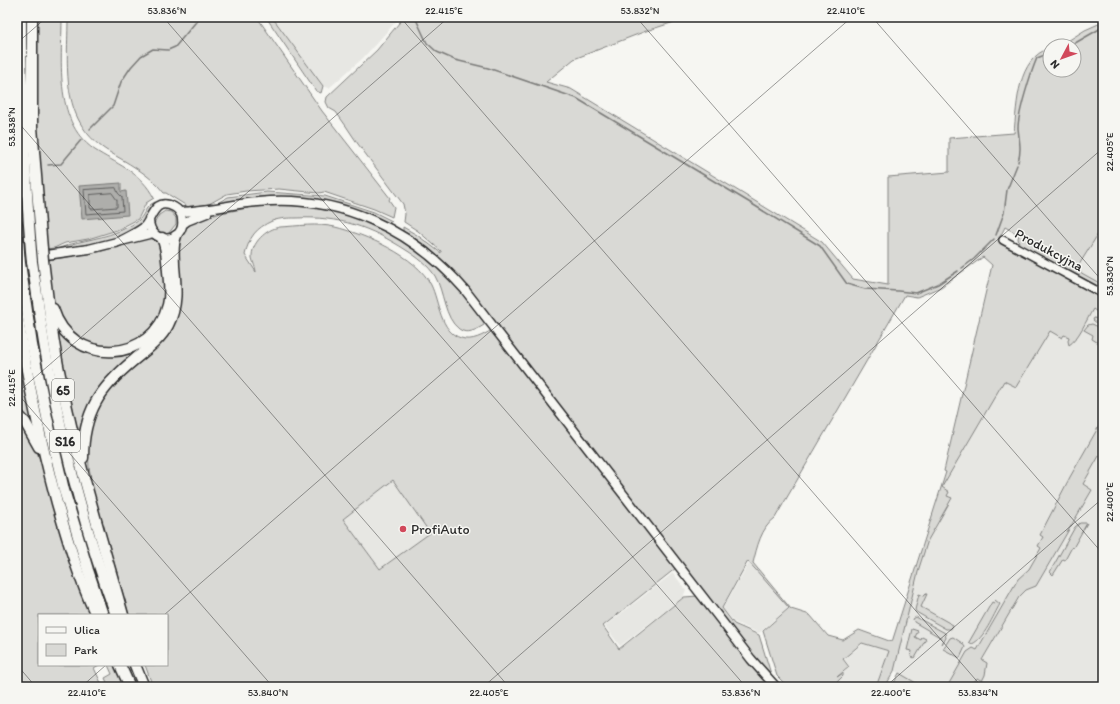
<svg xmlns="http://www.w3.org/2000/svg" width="1120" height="704" viewBox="0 0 1120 704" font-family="Itim,sans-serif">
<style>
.built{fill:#e7e7e3}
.green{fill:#d9d9d5;stroke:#828280;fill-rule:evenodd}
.water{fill:#aeaeab;stroke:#7a7a78}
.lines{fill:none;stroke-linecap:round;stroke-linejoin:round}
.shore{stroke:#5f5f5e;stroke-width:1}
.stream{stroke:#7a7a78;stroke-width:1.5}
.minor-casing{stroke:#2b2b2b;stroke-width:10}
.major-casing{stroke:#2b2b2b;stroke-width:11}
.highway-casing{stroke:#2b2b2b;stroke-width:13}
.minor{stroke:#f6f6f2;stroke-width:7}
.major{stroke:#f6f6f2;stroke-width:8}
.highway{stroke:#f6f6f2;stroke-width:10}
.highway-bridge-casing{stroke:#2b2b2b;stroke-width:13;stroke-linecap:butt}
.highway-bridge{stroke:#f6f6f2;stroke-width:10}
.ticks{fill:none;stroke:#2b2b2b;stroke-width:1;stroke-opacity:0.45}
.poi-dot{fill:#d1495b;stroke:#f6f6f2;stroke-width:1.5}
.labels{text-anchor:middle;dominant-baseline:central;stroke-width:3;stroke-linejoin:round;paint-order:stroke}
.shield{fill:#f6f6f2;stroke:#686867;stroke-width:1}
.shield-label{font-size:13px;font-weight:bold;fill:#2b2b2b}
.street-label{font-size:14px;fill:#2b2b2b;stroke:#f6f6f2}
.poi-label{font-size:14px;fill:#2b2b2b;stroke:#f6f6f2;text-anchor:start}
.neatline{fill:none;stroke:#2b2b2b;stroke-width:1.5}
.ticks-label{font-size:10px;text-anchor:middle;fill:#2b2b2b}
</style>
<rect width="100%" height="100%" fill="#f6f6f2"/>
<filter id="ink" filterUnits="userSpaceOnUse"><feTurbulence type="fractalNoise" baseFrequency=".025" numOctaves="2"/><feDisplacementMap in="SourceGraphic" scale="8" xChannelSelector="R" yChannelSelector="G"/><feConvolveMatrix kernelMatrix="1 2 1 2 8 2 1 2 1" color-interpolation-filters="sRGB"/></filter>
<g filter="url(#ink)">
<!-- built -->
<g class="built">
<polygon points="272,17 400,17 363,58 329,88 323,86"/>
<polygon points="1103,226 1103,285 1077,271 1077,268"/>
<polygon points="998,244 1103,301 1103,687 967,687 1052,537 966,687 922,687 885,665 885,662 876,687 827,687 850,667 844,659 863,644 889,651 947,472"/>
<polygon points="393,480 430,533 380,569 343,519"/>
<polygon points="749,563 788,608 759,633 734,622 723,608"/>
<polygon points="673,573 686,590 683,597 620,646 605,626"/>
</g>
<!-- green -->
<g class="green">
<path d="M36,17h26c0,45 -9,108 36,135 23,14 43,21 56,46l-8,5 -8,16 -21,11 -29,9 -23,4 -11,5 -8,1 -9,-122z"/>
<path d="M68,17h189l65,94 68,87 -1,2 5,7 -2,10 -18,-8 -50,-17 -5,1 -40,-4 -33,2 -19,3 -18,10 -19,4 -24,-15h-2c-15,-20 -37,-30 -58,-43 -47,-31 -38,-85 -38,-133z"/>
<polygon points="266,17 272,17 323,86 321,93 316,91"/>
<path d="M404,17h286l-44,14 -72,28 -28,23 25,7 251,153 31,37 35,6v-108l61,-5v-34l65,-5c3,-29 3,-75 36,-85v22h24v-24h-17l6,-2 22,-14 18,-8v204l-26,42 1,3 25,14v4l-84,-45 -1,-6 1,-3 -14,-8 -7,14 105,56v28h-4l-6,-5 1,-2 4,1 2,-5 -7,-5c-6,10 -15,31 -24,36l-1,-4 1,-4 -5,-2 -2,3 -12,-7 -34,56 -12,-6 -62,106 7,5 -2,4 5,2 -24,42 -9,28 -25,103 -9,16h-9l13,-36 -27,-8 -19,16 6,8 -12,10 6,-4v3l-11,11h-44l-11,-11 -14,-45 26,-23 -41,-47 -26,47 12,16 25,11 12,39h-3l-299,-386c-22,-25 -37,-40 -66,-57v-4l14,8 24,18v-2l-23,-20 -14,-9 1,-8 -2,-10 -45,-60 -12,-18 -10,-14 -7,-4 -3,-6 1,-5 50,-47zM983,257l9,8 -48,206 2,1 -54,170 -33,-12 -16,10 -15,-4 -18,-21 -19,-6 -38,-46c4,-16 8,-35 22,-45l130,-223 12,2 24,-10z"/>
<path d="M267,192l58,4 49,16 18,9 -3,2c-38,-18 -80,-28 -122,-26 -19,0 -38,5 -57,10l18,-10z"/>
<path d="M155,202l-10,19 -7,7 -20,10 -16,5 -47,7c19,-9 42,-10 62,-18 5,-2 18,-8 22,-12 7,-7 5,-13 16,-18z"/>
<path d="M283,205c17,1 35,3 52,7 42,9 85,36 116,66 12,11 23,29 34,43l-1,4c-8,5 -17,10 -25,4 -15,-11 -15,-38 -24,-53 -7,-11 -18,-19 -29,-26 -36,-23 -66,-34 -110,-32 -7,0 -16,0 -24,3 -16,7 -23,16 -27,34l11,17c0,-4 -3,-9 -4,-14 -1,-15 14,-29 28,-31 18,-1 37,-4 55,0 29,7 82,29 96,58 8,16 9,47 30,53 11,4 22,-3 31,-8l184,238 -73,58 16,23 65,-52 14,-1 73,91h-618l-8,-22h22v-50h-38l-36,-125 -4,-23 -1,-18 1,-16 4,-17 15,-27 56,-51 12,-95 10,-17 8,-5 27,-8 32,-6zM393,480l37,53 -50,36 -37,-50z"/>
<path d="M165,211l6,1 5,6v6l-8,10c-7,0 -12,-3 -14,-10l5,-9z"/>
<polygon points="149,237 159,242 161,245 166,287 165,304 160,319 144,337 116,349 88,344 66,327 57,311 51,289 47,260 99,252"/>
<path d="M56,324c4,5 5,12 11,16 5,4 27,11 35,15l60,-25 -55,50 -26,65 -14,-63z"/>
<polygon points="1092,324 1103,329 1103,346 1092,339 1093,335 1084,330 1088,325"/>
<path d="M17,342l18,91c-7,-10 -6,-18 -18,-24z"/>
<polygon points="17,419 35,447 41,463 91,615 39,615 39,665 99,665 94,668 103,687 17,687"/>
<polygon points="1103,419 1103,457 1099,456 1083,484 1092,490 1036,586 1026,590 1019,597 982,660 987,663 985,675 982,681 977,678 974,682 979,685 978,687 947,687 967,652 973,648 977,650 981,643 1018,579 1029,569 1041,548 1038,546 1043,537 1040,535 1070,477"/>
<polygon points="1080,523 1087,523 1073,548 1072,547 1065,560 1063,559 1053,575 1050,572 1075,527"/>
<polygon points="919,594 924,596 926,594 927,594 921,607 953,625 951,629 946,629 916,612 915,610"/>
<path d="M995,600l5,4c-7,12 -16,35 -28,40l-3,-2 23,-40 2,1z"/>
<polygon points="916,617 945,633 946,638 942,644 941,644 943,639 914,622 913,619"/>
<polygon points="912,629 918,631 915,637 921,640 922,637 926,639 915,658 911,657 912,651 907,650"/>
<polygon points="953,637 962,643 965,647 960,658 943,649 950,638"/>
<polygon points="108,665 115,665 125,687 109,687 105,678 112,674"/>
<polygon points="899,673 923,687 892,687"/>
</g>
<!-- water -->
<polygon class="water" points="121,183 121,192 126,191 128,215 82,219 79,186"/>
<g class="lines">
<!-- shore -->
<g class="shore">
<polygon points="116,188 118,193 122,197 123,211 86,214 84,190"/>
<polygon points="112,193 117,200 117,207 92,209 90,208 90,195"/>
</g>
<!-- stream -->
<g class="stream">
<polyline points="415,17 427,43 437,52 455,60 488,68 576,98 752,204 820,246 847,284 865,289 898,291 916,293 938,284 958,271"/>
<polyline points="1070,46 1103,27"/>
<polyline points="90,129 113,106 121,82 131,67 141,56 153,49 168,50 175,47 200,17"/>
<path d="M1018,162c4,-13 1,-22 0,-34 0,-15 13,-56 19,-70l13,-5"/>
<polyline points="48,165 61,164 81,140"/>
<polyline points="996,235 1004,213 1007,190 1017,165"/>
<polyline points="962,268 974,259 994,239"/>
</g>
<defs>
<polyline id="minor" points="1003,240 1103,294"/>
<g id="major">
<path d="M180,212c6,0 14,-1 21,-2 19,-2 38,-7 57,-8 81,-8 154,27 207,88l286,369 25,28"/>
<polyline points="183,224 187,221 207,213"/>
<path d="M116,243c9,-5 19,-9 27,-15 9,-7 10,-32 31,-21 4,2 8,7 8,12 4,24 -33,28 -33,0"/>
<polyline points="17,259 89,249 153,233"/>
</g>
<g id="highway">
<path d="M21,17c0,78 4,156 10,234"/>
<polyline points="32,17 32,127 42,249"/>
<polyline points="17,225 19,252"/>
<path d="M43,260c5,40 9,81 18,120 16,80 40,157 62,235"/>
<path d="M32,262c5,29 8,58 13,87 16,89 40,181 71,266"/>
<polyline points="20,263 32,345 48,422 64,490 88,570 103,615"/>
<path d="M53,309c18,59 101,55 115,-4 3,-11 1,-23 0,-34 -1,-10 -1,-23 -6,-33"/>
<path d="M17,312c10,64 23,128 40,191 11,38 22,76 39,112"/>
<polyline points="17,414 25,422 39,447"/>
<path d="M83,458c0,-46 17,-70 51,-98 12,-10 27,-21 34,-35 10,-19 8,-38 6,-59 0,-11 -2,-20 2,-30"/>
<polyline points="120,665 130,687"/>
<polyline points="135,665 144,687"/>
</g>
</defs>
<!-- minor casing -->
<use href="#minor" class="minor-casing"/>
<!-- major casing -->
<use href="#major" class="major-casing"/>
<!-- highway casing -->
<use href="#highway" class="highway-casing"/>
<!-- minor -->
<use href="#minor" class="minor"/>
<!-- major -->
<use href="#major" class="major"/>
<!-- highway -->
<use href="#highway" class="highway"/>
<defs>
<g id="highway-bridge">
<polyline points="42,249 43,260"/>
<polyline points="31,251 32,262"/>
<polyline points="19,252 20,263"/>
</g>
</defs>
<!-- highway-bridge casing -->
<use href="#highway-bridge" class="highway-bridge-casing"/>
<!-- highway-bridge -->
<use href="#highway-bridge" class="highway-bridge"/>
</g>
</g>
<!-- ticks -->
<path class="ticks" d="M163,17l583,670M400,17l582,670M636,17l467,537M872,17l231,265M17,43l30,-26M17,121l492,566M17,393l432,-376M17,393l256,294M164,615l688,-598M17,665l19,22M81,687l25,-22M483,687l620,-539M885,687l218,-189"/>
<!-- markers -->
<circle class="poi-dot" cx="403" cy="529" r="4"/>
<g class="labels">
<!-- shield labels -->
<g class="shield">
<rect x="52" y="379" width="22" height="22" rx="3"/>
<rect x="50" y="430" width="30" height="22" rx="3"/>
</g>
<g class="shield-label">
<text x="63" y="390">65</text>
<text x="65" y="441">S16</text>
</g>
<!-- street labels -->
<g class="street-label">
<text transform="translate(1049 250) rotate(28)">Produkcyjna</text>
</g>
<!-- poi labels -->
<g class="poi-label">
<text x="411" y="529">ProfiAuto</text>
</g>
</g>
<!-- margin -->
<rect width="1120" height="704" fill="none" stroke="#f6f6f2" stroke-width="44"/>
<!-- legend -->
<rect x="38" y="614" width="130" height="52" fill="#f6f6f2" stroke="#a5a5a2"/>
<rect x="46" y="627" width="20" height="6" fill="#f6f6f2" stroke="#a5a5a2"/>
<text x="74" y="634" font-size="12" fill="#2b2b2b">Ulica</text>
<rect x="46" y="644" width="20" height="12" fill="#d9d9d5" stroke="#a5a5a2"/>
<text x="74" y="654" font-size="12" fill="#2b2b2b">Park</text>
<!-- north arrow -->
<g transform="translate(1062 58) rotate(229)"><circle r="19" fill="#f6f6f2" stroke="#a5a5a2"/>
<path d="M0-3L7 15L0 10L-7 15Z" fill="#d1495b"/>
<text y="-6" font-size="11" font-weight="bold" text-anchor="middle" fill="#2b2b2b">N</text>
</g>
<rect x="22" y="22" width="1076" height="660" class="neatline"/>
<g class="ticks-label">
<text x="167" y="14">53.836°N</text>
<text x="444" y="14">22.415°E</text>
<text x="640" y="14">53.832°N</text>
<text x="846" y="14">22.410°E</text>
<text transform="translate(11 127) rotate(-90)" y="4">53.838°N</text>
<text transform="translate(1109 152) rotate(-90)" y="4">22.405°E</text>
<text transform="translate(1109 276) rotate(-90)" y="4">53.830°N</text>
<text transform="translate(11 388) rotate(-90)" y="4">22.415°E</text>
<text transform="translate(1109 502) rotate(-90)" y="4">22.400°E</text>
<text x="87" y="696">22.410°E</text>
<text x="268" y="696">53.840°N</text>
<text x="489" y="696">22.405°E</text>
<text x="741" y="696">53.836°N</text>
<text x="891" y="696">22.400°E</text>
<text x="978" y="696">53.834°N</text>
</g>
</svg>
